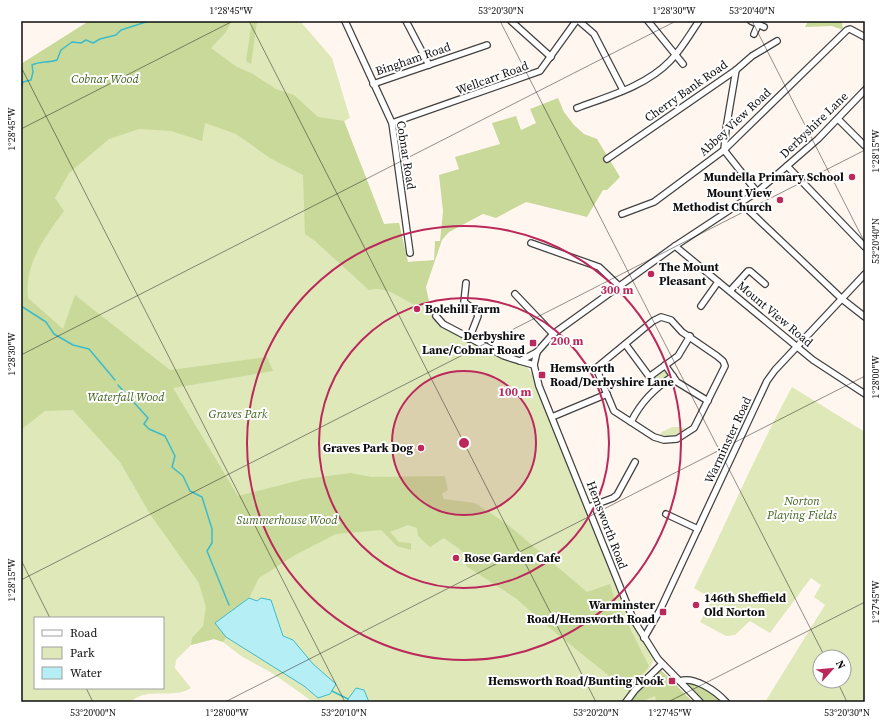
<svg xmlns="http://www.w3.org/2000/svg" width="886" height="723" viewBox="0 0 886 723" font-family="'Source Serif 4',serif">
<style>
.green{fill:#dfe8b9;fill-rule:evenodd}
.forest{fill:#c8d999}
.water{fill:#b5eff5;stroke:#3ebbca}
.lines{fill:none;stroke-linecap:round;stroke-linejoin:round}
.stream{stroke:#3ebbca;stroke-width:1.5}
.minor-casing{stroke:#414141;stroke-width:8}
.minor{stroke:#fff;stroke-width:5.5}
.ticks{fill:none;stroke:#0e0e0e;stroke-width:1;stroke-opacity:0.45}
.ring{fill:none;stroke:#bb295a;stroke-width:2}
.poi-dot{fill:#bb295a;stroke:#fff;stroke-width:1.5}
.labels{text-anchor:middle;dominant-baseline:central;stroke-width:4;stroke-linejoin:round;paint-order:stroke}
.street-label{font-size:12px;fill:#0e0e0e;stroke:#fff}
.park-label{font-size:12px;font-style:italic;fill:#426420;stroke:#fff}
.poi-label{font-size:12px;font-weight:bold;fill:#0e0e0e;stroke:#fff;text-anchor:end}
.centre{fill:#bb295a;stroke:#fff;stroke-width:2}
.ring-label{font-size:12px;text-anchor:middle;font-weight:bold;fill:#bb295a;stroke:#fff;stroke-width:4;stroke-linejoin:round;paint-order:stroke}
.neatline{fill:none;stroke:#0e0e0e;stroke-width:1.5}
.ticks-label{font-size:10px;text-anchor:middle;fill:#0e0e0e}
</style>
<rect width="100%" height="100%" fill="#fff7ef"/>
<!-- green -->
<g class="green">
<path d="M89,21h211l32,37 18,60 -6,3 40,103 15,-1 8,39 12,-1 -3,25 22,39 65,33 24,9 5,7 99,248 23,37 -4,9 -28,34h-309l-41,-29 -31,-17 -18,-14 -9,-3 -23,6 -15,15 -1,8 16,20c-18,12 -44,-2 -60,14h-110v-638zM35,618h128v70h-128z"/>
<polygon points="666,369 670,375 659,383 655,377"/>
<path d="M792,387l73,45v270h-100l60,-97 -11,-8 7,-12 -10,-7 -41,55 -20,-12 -15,14 -9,1 -26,-14 12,-23 -18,-11c33,-66 62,-135 98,-201zM820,657h24v24h-24z"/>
<polygon points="672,427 680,427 687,429 673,437 659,436 662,432"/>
<polygon points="655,695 656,702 640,702"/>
</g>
<!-- forest -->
<g class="forest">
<path d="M89,21h143l-6,11 -15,16 26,19 16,7 23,15 18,6 24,22 26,4 40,103 15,-1 9,39 26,-2 1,-19h5l3,-30 -4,-36 20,-6 -4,-12 45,-13 -8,-21 24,-7 5,14 15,-7 -6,-14 28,-11 6,14 10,13 10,9 13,5 23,38 -13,13h-4l-16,27 -61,-15 -30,16 -13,-4 -34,18 -7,8 -16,47 6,29 -6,-10c-4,-1 -11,0 -15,-3 -14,-7 -26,-17 -42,-13l-54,-49 -10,-7 -2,-59 -33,-17 -34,-24 -31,-11 -3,18 -31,-10 -32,-2 -30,10 -40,34 -14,25 9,13c-19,26 -40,53 -36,87l35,31 12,-34 95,75 97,-13 6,14 -100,17 65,108 66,-17 47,-6 20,4 74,-1 3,14 -6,4 2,5 31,4 32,21 80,68 23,-8 4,13 35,69 -20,26 -89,-72 -23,-21 -51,-33 -4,-15 -18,-13 -14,9 -12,-11 -1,-8 -9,-3 -18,7 9,10 12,1v7l-14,-4 -16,-16 -45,4 -41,21 -36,23 -10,20 -33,25 10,14 -3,5 -9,-3 -23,6 1,-7 11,-12 3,-19 -7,-24 -49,-69 -30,-52 -47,-52 -28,1 -22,17 -2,15v-379z"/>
<polygon points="252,21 257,21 251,64 246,61"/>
<polygon points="808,21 842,21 843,30 832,26 805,27"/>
<path d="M662,671l31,31h-37l-1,-6 -15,6h-12c7,-11 20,-29 34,-31z"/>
<path d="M682,681c15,-1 30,12 41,21h-18z"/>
</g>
<!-- water -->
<g class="water">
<polygon points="249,598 257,601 261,598 271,600 283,636 293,640 313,664 336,684 330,694 318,698 304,686 226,637 215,623"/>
<polygon points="356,688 364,690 369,702 346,702"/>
</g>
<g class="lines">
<!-- stream -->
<g class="stream">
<path d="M21,89l2,-7 8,-2 2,-8 -1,-7c8,-4 16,-2 25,-5l4,-10 11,-8 9,1 5,-3 7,3 7,-4 16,-4 5,-5 28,-9"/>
<polyline points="21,306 46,322 54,334 73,345 89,349 115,380"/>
<polyline points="118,385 148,418 144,424 149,429 165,436 175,456 172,467 183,476 190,491 202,497 212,529 212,543 207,551 229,605"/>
<polyline points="332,691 348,699"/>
</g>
<defs>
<g id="minor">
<polyline points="345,21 392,123 410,253"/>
<polyline points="406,21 429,65"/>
<polyline points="511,21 551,57"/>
<polyline points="579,21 594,34 623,90"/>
<polyline points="648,21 683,64"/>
<polyline points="751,21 764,27"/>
<polyline points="754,34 758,25"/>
<polyline points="736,70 726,129 724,150 757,192"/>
<polyline points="373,84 487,45"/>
<path d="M577,108c32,-12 69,-22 93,-47 11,-11 20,-27 29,-40"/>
<polyline points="838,119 865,146"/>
<polyline points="392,123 540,71 576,21"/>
<polyline points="607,159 736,70 752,56 777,41"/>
<polyline points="787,166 865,247"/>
<polyline points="741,203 842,299 865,317"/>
<polyline points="622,214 654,202 724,150 847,30 850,29 865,37"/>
<polyline points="531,243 599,267 619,286"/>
<polyline points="675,246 813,360 865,394"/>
<polyline points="466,283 464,302 476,311 478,316 469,339"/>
<polyline points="730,291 748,271 750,271 765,284"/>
<polyline points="515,294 553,334"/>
<polyline points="701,306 718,282"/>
<polyline points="436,316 443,324 504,356 520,361 537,352"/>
<polygon points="661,317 671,320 682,332 717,356 723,361 725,366 694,428 677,439 664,440 654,437 614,411 596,368 653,321"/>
<polyline points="626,345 657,387"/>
<polyline points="520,361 534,365"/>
<polyline points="665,365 677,382 708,401"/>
<polyline points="649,377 678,356 690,336"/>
<polyline points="552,417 607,394"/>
<path d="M631,422c10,-20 23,-33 42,-46"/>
<polyline points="589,507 613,498 617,495 635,462"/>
<polyline points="666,514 698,529"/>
<polyline points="644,638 660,610 767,381 775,370 865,274"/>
<path d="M680,681c14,-5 36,10 46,21"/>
<polyline points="626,702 635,690 662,664"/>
<polyline points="700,702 658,659 633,619 539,386 534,365 537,352 553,334 675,246 757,192 818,139 865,90"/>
</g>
</defs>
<!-- minor casing -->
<use href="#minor" class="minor-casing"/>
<!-- minor -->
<use href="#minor" class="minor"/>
</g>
<!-- ticks -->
<path class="ticks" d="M249,21l347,681M500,21l325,636M752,21l113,222M21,67l324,635M21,129l212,-108M21,355l655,-334M21,560l29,58M21,580l844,-430M837,681l10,21M86,688l7,14M225,702l640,-326M668,702l197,-100"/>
<!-- distance rings -->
<circle cx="464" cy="443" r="72" fill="#bb295a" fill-opacity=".12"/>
<g class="ring">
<circle cx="464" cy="443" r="72"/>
<circle cx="464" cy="443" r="145"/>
<circle cx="464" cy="443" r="217"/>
</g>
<!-- markers -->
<g class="poi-dot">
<circle cx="852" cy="177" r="4"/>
<circle cx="780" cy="200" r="4"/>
<circle cx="651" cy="274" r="4"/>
<circle cx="417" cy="309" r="4"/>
<rect x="529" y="339" width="8" height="8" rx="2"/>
<rect x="538" y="371" width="8" height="8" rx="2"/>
<circle cx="421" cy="448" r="4"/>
<circle cx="456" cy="558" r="4"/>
<circle cx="696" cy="605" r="4"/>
<rect x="659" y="608" width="8" height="8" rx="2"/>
<rect x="668" y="677" width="8" height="8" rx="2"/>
</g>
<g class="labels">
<!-- street labels -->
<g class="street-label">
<text transform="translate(413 59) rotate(-19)">Bingham Road</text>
<text transform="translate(492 78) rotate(-20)">Wellcarr Road</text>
<text transform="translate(686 91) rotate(-35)">Cherry Bank Road</text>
<text transform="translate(735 122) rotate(-43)">Abbey View Road</text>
<text transform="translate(814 125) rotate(-44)">Derbyshire Lane</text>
<text transform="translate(406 155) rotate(81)">Cobnar Road</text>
<text transform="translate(775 314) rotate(40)">Mount View Road</text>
<text transform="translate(728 440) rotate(-65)">Warminster Road</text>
<text transform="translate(607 525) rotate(69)">Hemsworth Road</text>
</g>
<!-- park labels -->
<g class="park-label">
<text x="105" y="79">Cobnar Wood</text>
<text x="126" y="397">Waterfall Wood</text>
<text x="238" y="414">Graves Park</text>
<text x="802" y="501">Norton<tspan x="802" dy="14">Playing Fields</tspan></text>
<text x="287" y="520">Summerhouse Wood</text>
</g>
<!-- poi labels -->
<g class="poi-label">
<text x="844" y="177">Mundella Primary School</text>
<text x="772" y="193">Mount View<tspan x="772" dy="14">Methodist Church</tspan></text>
<text x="659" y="267" text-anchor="start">The Mount<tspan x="659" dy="14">Pleasant</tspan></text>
<text x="425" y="309" text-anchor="start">Bolehill Farm</text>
<text x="525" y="336">Derbyshire<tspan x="525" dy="14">Lane/Cobnar Road</tspan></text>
<text x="550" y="368" text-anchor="start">Hemsworth<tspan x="550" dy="14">Road/Derbyshire Lane</tspan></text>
<text x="413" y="448">Graves Park Dog</text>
<text x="464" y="558" text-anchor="start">Rose Garden Cafe</text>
<text x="704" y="598" text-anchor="start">146th Sheffield<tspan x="704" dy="14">Old Norton</tspan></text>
<text x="655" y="605">Warminster<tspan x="655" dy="14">Road/Hemsworth Road</tspan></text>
<text x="664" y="681">Hemsworth Road/Bunting Nook</text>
</g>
</g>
<circle cx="464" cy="443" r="6" class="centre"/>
<g class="ring-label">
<text x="617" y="294">300 m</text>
<text x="567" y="345">200 m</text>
<text x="515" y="396">100 m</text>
</g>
<!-- border -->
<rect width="886" height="723" fill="none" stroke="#ffffff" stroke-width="44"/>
<!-- legend -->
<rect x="34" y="617" width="130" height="72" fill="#ffffff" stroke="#9f9f9f"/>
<rect x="42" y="630" width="20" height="6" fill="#ffffff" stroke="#9f9f9f"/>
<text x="70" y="637" font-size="12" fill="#0e0e0e">Road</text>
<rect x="42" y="647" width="20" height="12" fill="#dfe8b9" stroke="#9f9f9f"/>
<text x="70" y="657" font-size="12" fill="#0e0e0e">Park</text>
<rect x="42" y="667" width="20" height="12" fill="#b5eff5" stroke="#9f9f9f"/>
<text x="70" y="677" font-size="12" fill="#0e0e0e">Water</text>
<!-- north arrow -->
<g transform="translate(832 669) rotate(63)"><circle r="19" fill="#ffffff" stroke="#9f9f9f"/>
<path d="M0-3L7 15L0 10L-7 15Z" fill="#bb295a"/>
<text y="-6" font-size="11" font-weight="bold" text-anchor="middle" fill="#0e0e0e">N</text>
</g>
<rect x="22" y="22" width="842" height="679" class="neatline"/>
<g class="ticks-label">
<text x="231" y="14">1°28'45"W</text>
<text x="501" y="14">53°20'30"N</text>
<text x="674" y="14">1°28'30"W</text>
<text x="752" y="14">53°20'40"N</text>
<text transform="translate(11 129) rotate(-90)" y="4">1°28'45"W</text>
<text transform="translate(875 151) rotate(-90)" y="4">1°28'15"W</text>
<text transform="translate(875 241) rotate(-90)" y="4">53°20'40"N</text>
<text transform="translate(11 354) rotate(-90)" y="4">1°28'30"W</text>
<text transform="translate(875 377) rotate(-90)" y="4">1°28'00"W</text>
<text transform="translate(11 580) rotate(-90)" y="4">1°28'15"W</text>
<text transform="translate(875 602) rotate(-90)" y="4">1°27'45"W</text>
<text x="93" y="716">53°20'00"N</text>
<text x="227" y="716">1°28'00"W</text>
<text x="344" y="716">53°20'10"N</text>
<text x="596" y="716">53°20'20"N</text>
<text x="670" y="716">1°27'45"W</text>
<text x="847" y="716">53°20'30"N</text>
</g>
</svg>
